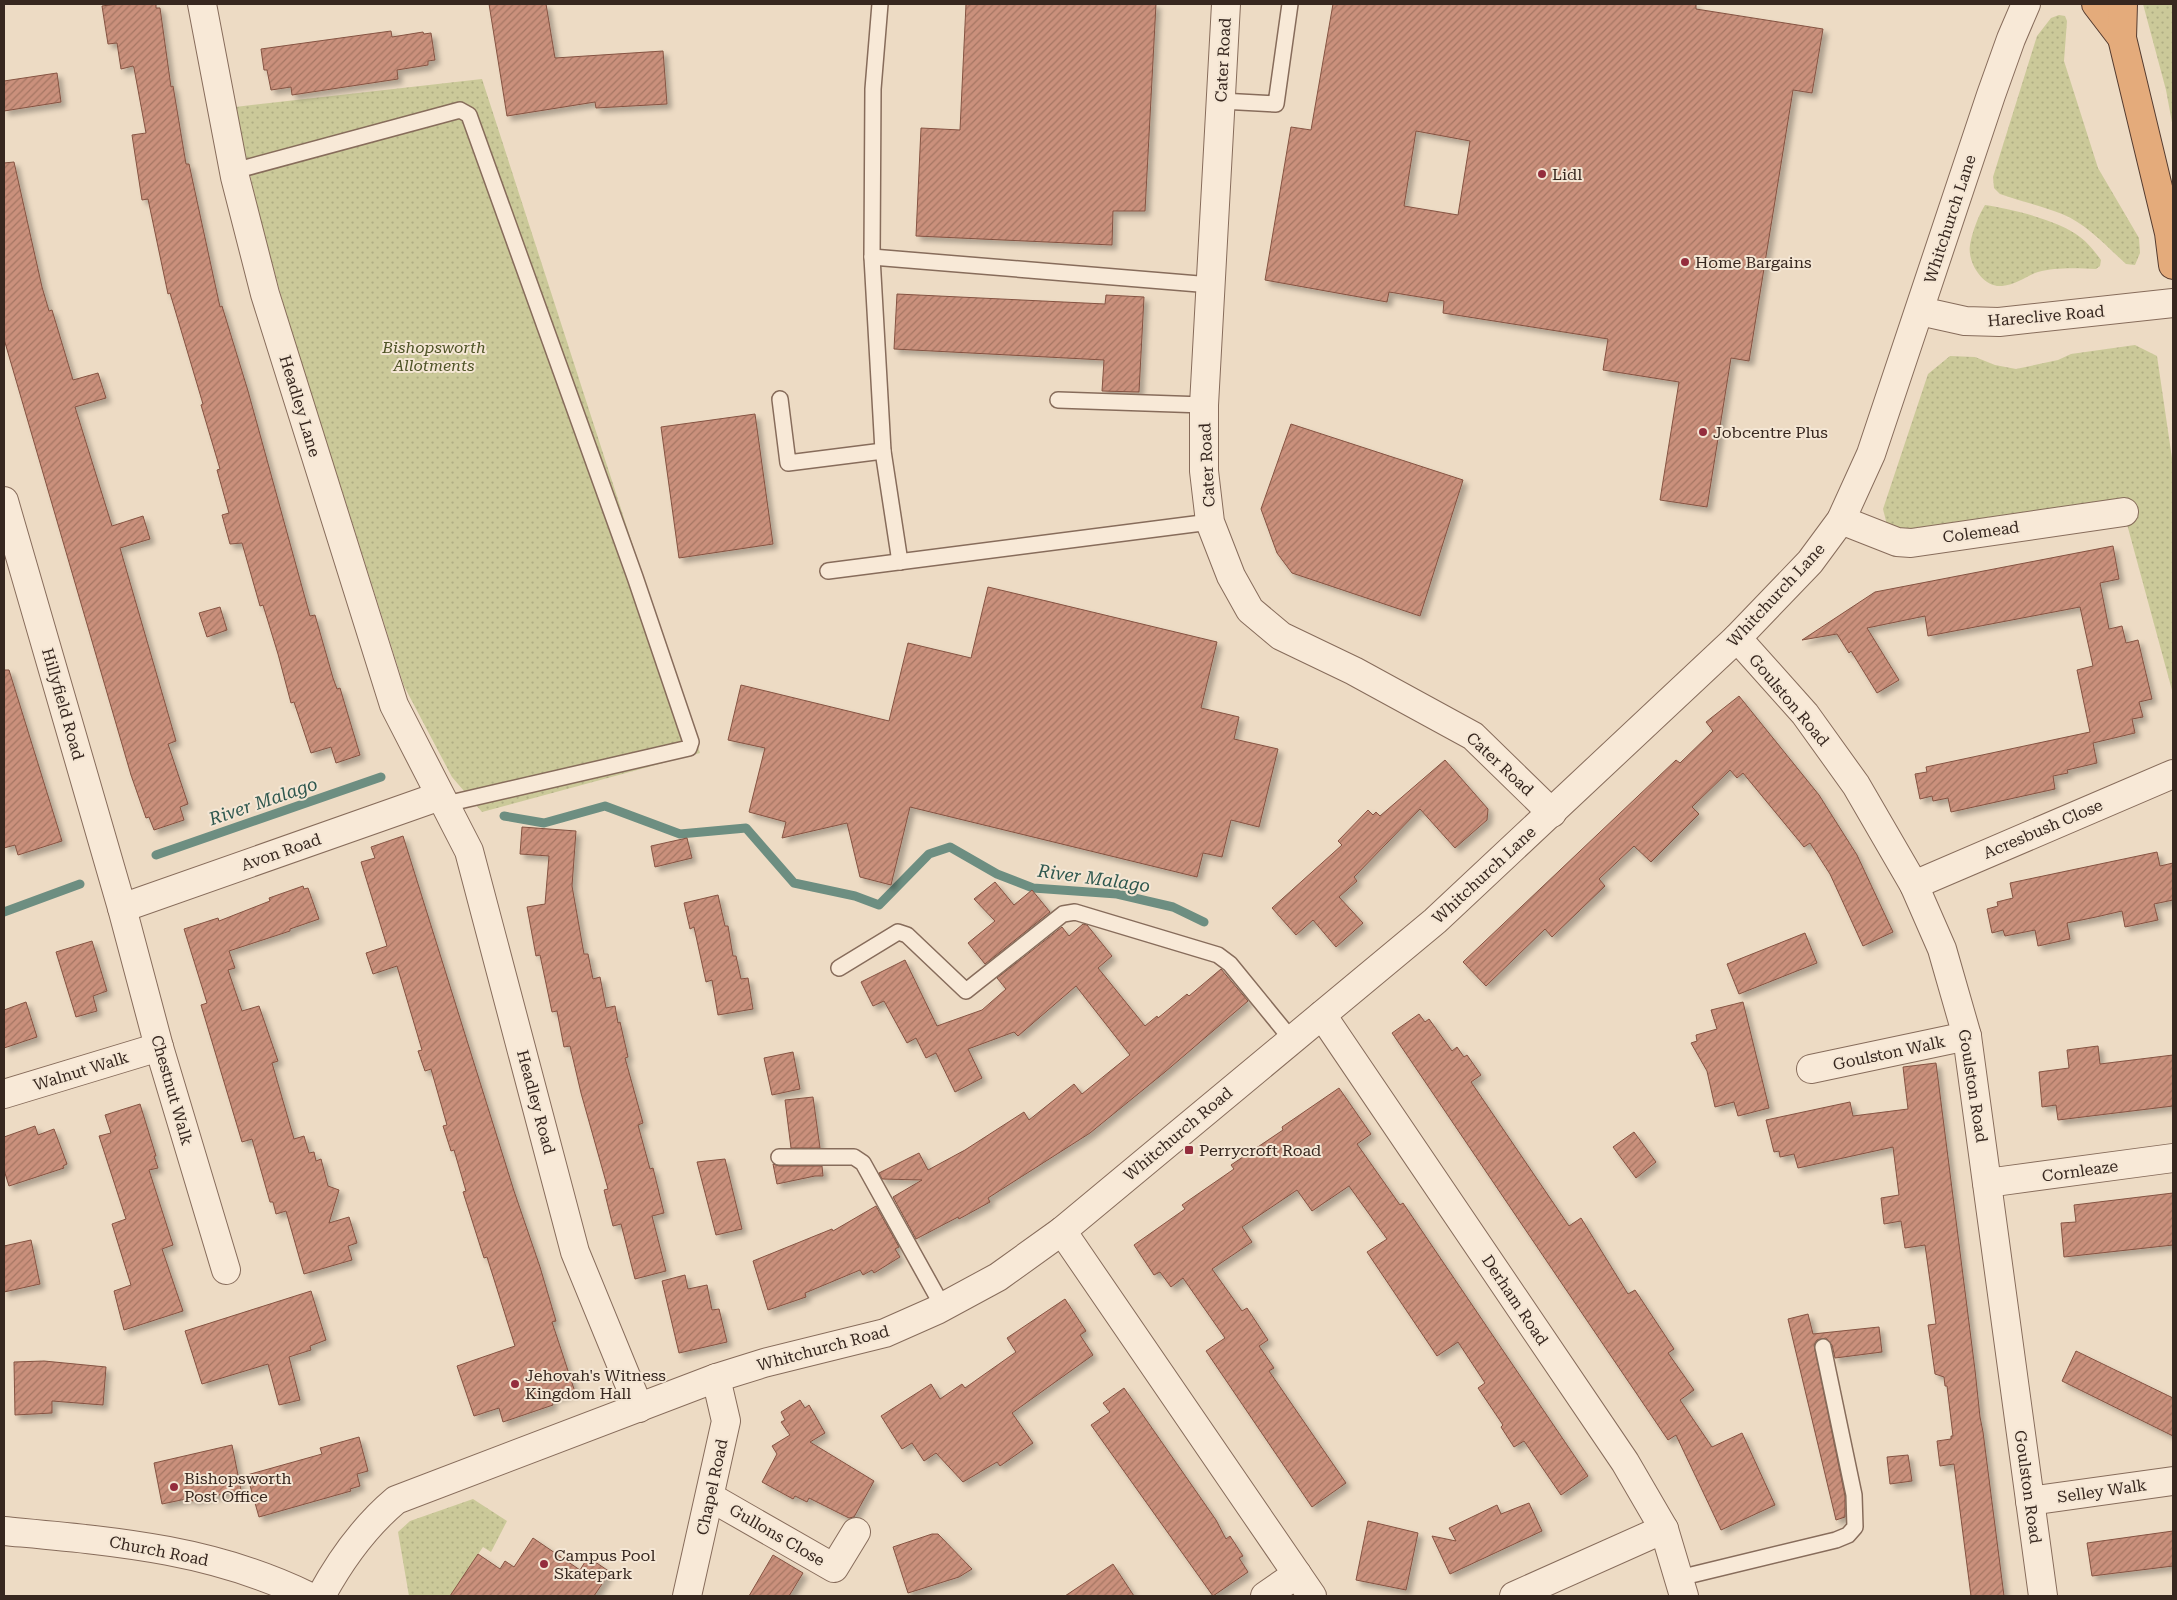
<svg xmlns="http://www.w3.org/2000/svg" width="2177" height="1600" viewBox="0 0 2177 1600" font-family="'Roboto Serif',serif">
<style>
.grass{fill:url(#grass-dots)}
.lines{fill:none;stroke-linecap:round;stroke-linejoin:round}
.stream{stroke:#6d8e81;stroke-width:9}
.building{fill:url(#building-hatch);stroke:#855342;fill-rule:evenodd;filter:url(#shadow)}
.service-casing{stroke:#876c5b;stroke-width:18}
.minor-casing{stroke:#876c5b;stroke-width:30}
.tertiary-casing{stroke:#876c5b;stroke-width:30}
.trunk-casing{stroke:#553b2f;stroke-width:30}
.service{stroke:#f8e9d7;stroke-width:15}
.minor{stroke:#f8e9d7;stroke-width:28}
.tertiary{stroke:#f8e9d7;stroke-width:28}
.trunk{stroke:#e4ab7b;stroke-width:28}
.poi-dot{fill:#942d3d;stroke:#f4e6d4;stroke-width:2}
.labels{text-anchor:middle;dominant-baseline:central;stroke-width:4;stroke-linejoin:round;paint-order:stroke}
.street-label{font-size:16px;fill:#37271f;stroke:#f4e6d4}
.poi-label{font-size:16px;fill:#37271f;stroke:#f4e6d4;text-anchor:start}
.park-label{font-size:16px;font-style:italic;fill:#4e5326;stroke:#f4e6d4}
.water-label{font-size:18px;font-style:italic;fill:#2e574e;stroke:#f4e6d4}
</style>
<defs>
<pattern id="grass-dots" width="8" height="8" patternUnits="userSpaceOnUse" patternTransform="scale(1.25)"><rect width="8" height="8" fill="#cbc999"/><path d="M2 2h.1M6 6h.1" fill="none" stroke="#afad83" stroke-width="1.8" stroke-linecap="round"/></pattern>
<pattern id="building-hatch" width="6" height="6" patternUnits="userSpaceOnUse" patternTransform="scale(1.25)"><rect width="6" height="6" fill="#ca907b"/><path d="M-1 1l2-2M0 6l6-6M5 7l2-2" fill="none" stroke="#a57664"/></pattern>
<filter id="shadow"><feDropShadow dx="4.5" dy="4.5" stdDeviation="2.5" flood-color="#0004"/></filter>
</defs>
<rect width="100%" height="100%" fill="#eddbc4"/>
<!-- grass -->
<g class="grass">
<polygon points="2143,4 2173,4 2173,128 2166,90"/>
<path d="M2059,15l6,1 2,5 -3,40 34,107 41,70 1,15 -5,12 -9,-1c-20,-18 -39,-40 -64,-50 -20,-8 -42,-13 -62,-20l-6,-6 -1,-11 44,-141 14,-18z"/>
<polygon points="482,79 700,753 482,812 452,777 404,686 339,481 307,390 260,219 235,107"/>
<path d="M1985,205c26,4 74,15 95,32 8,6 15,15 21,23l-1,6 -4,3c-18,-1 -41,-2 -58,3 -12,4 -22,13 -36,14 -19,2 -35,-24 -32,-41 2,-12 8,-29 15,-40z"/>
<polygon points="2135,345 2157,356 2173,465 2173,694 2121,502 1889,533 1883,509 1928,374 1950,356 1975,357 1995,365 2016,369 2058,360 2071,354"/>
<polygon points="473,1499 507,1521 491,1552 483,1547 450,1596 409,1596 398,1532 410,1521"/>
</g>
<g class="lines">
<!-- stream -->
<g class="stream">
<polyline points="504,816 544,823 605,806 680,834 746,828 794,883 855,896 879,905 929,854 950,847 997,874 1033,888 1117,894 1173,907 1204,922"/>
<polyline points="156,855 381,777"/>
<polyline points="4,912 80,884"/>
</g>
</g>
<!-- building -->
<g class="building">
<polygon points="117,4 156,4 156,8 160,8 171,87 173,86 186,164 189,164 220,307 222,306 248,391 310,616 315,615 333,678 337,689 340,688 360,755 336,763 331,747 311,753 294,702 291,703 278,654 263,605 260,606 242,543 230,544 222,515 229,513 217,470 220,469 201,405 203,404 170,293 168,294 148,199 142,200 132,135 146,133 134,68 133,66 121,69 117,43 108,44 102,6"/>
<polygon points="489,4 546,4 555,58 663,51 667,104 596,108 595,102 507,116"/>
<polygon points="966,4 1156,4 1145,211 1113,211 1112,245 916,236 921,128 960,130"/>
<path d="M1333,4h363v5l127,20 -11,64 -19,-3 -44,271 -18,-3 -24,149 -47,-7 19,-118 -76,-12 5,-31 -165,-26 1,-12 -55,-9 -2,10 -122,-22 26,-153 20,3zM1416,131l54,10 -12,74 -54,-9z"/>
<polygon points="391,31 392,37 423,32 424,34 431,33 435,60 428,61 428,65 397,70 398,79 292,95 291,87 271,90 267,70 264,70 261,49"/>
<polygon points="57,73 61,102 4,111 4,81"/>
<polygon points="14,162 42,287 49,311 52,310 73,380 98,373 106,398 75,407 112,526 143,516 150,539 120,548 176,741 168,744 188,804 180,807 184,820 154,830 149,817 146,818 131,775 4,339 4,163"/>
<polygon points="897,294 1105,304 1106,295 1144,297 1139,392 1102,391 1104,360 894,349"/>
<polygon points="755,414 773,544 679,558 661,427"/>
<polygon points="1291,424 1463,480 1420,616 1292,573 1277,553 1261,509"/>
<polygon points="2113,546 2119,579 2100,583 2109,629 2122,626 2126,643 2138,640 2152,699 2139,702 2143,717 2132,719 2135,733 2093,743 2097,763 2067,770 2068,773 2053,776 2055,789 1951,812 1948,798 1933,801 1932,796 1920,799 1915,774 1927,772 1926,767 2090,732 2077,670 2093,666 2080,607 1928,636 1925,616 1867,628 1899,680 1877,693 1851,651 1849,653 1837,634 1802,640 1875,592"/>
<polygon points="988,587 1217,642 1201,708 1239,717 1234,739 1278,749 1259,827 1231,820 1222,857 1203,853 1197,877 910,807 891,885 860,877 847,823 782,838 786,822 749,812 765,748 728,740 741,685 889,721 908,643 971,658"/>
<polygon points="220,607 227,630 207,637 199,613"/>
<polygon points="4,670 9,670 62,841 18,855 15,845 4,848"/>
<polygon points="1739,696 1819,795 1857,855 1893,932 1863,946 1830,874 1810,843 1804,847 1743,773 1737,778 1730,770 1692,807 1699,814 1651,862 1634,846 1599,879 1605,886 1552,937 1545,929 1486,986 1463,962 1676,760 1680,763 1713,731 1706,722"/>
<polygon points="1445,760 1488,809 1487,820 1455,848 1420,809 1354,877 1357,881 1339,897 1363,923 1336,947 1313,920 1296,935 1272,908 1342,845 1338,841 1368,810 1373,815 1376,812 1380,816"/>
<polygon points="522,827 576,831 572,886 584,954 588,954 593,979 600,977 606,1008 615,1006 618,1023 620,1022 628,1057 625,1058 643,1123 638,1125 650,1169 653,1168 664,1213 652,1216 666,1271 635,1279 621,1224 613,1226 604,1190 608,1189 581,1093 570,1046 564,1047 557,1011 552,1012 540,955 536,956 527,907 545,904 549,856 520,854"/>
<polygon points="403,836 514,1191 540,1267 556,1321 552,1322 575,1392 551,1399 553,1405 503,1422 499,1408 474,1416 457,1366 515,1346 487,1257 484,1258 463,1192 466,1191 454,1150 451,1151 443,1126 447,1125 431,1069 425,1071 418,1051 422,1050 397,966 373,974 366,953 387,946 361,862 375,858 371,847"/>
<polygon points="687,838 692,858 655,867 651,846"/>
<polygon points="2157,852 2160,866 2173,863 2173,900 2154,904 2158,920 2125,927 2122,911 2096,917 2067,923 2070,939 2038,946 2035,930 2005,936 2003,930 1992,933 1987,909 1998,906 1997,902 2013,898 2010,883"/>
<polygon points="995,882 1014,905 1032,890 1050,912 985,964 968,943 995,921 974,899"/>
<polygon points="303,886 304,889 308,888 319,919 290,929 290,931 229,951 235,968 228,970 242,1011 259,1006 278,1061 272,1063 294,1139 304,1136 309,1153 314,1152 316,1161 321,1159 328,1186 339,1190 329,1223 349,1217 357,1243 348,1246 352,1260 304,1274 286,1211 276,1214 273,1202 270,1202 252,1139 242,1142 201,1005 207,1003 184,929 218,918 219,921 270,901 269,898"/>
<polygon points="718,895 725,926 728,926 733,956 736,956 741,979 748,978 753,1009 718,1015 712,980 706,982 694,927 690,929 684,903"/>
<polygon points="1083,924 1087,925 1112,956 1098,968 1145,1026 1157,1016 1158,1018 1187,994 1189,996 1221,969 1248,1001 1165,1072 1090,1133 988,1198 990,1202 959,1219 958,1217 916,1239 893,1197 922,1180 882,1179 879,1173 919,1153 928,1170 965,1150 1024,1112 1029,1120 1074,1084 1082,1094 1130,1055 1076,986 1018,1036 1014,1032 968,1049 982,1078 955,1092 936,1053 926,1058 916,1038 907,1043 884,1001 873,1006 861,982 905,960 937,1026 982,1010 1006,989 997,978 1062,927 1069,936"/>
<polygon points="1805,933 1817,963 1739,994 1727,964"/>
<polygon points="92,941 107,991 93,996 97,1011 76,1017 56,952"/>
<polygon points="26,1002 37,1037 4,1048 4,1010"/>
<polygon points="1743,1002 1769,1108 1738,1116 1734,1102 1715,1107 1707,1071 1691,1043 1697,1041 1696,1035 1717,1029 1711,1010"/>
<polygon points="1419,1014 1425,1022 1429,1019 1452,1051 1457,1047 1464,1057 1467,1055 1481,1075 1471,1082 1569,1226 1581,1218 1628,1294 1635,1290 1674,1349 1668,1353 1694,1390 1680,1400 1712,1447 1742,1433 1775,1505 1721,1530 1676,1435 1668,1440 1392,1033"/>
<polygon points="2098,1046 2100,1064 2173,1055 2173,1106 2058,1120 2056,1105 2042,1107 2039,1072 2069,1068 2067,1050"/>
<polygon points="793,1052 800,1089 772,1095 764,1058"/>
<polygon points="1936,1063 1975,1370 1980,1417 1983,1432 2004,1596 1971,1596 1954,1464 1940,1466 1937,1441 1951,1439 1951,1436 1953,1436 1947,1386 1945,1386 1944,1377 1935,1374 1928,1325 1936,1324 1925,1245 1905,1248 1901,1221 1884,1224 1881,1198 1899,1195 1893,1147 1798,1168 1794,1154 1780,1157 1779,1151 1774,1152 1766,1120 1850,1102 1853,1116 1908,1109 1903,1067"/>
<polygon points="1339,1088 1371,1134 1357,1144 1400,1205 1403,1203 1588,1476 1561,1495 1524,1441 1514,1447 1501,1427 1503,1425 1478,1388 1485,1383 1458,1342 1437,1356 1367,1252 1387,1239 1349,1186 1312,1211 1297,1190 1242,1227 1252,1242 1212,1269 1242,1311 1247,1308 1268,1340 1259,1346 1274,1368 1269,1371 1346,1483 1312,1507 1206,1351 1225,1338 1183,1278 1171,1287 1160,1272 1154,1275 1134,1245 1185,1209 1182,1205 1234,1169 1231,1165 1283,1130 1282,1127"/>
<polygon points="813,1097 820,1148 791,1148 785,1100"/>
<polygon points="140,1104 156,1156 154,1156 158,1168 149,1170 173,1245 162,1249 183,1311 124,1330 114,1291 131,1285 112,1224 126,1219 99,1136 111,1133 105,1115"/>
<polygon points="35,1126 38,1135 54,1129 67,1164 63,1166 64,1168 9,1186 4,1170 4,1137"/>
<polygon points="1634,1132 1656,1162 1636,1178 1613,1147"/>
<polygon points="725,1159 742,1229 716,1235 697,1162"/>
<polygon points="773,1164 779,1166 822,1166 823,1176 815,1176 777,1184"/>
<polygon points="2173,1193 2173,1245 2064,1257 2061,1223 2076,1222 2074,1205"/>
<polygon points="876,1206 899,1247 895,1249 900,1257 874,1273 872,1270 863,1275 860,1270 805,1293 806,1297 768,1310 753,1261 832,1229 833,1231"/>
<polygon points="31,1240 40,1284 4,1292 4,1246"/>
<polygon points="685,1275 688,1289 707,1285 712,1310 719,1309 727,1342 679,1353 662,1281"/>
<polygon points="311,1291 326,1340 310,1346 311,1350 289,1357 300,1400 279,1405 268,1364 202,1384 185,1331"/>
<polygon points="1065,1299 1086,1331 1080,1335 1093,1355 1012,1413 1033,1443 1000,1466 997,1462 963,1482 936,1453 924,1461 912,1443 902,1449 881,1416 931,1384 940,1399 962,1384 965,1388 1016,1352 1007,1338"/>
<polygon points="1808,1314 1813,1334 1879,1327 1882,1352 1835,1358 1832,1345 1826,1338 1817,1340 1814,1345 1845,1496 1845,1517 1836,1520 1788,1319"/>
<polygon points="2076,1351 2173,1398 2173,1436 2062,1381"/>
<polygon points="44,1361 106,1367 103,1405 52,1401 52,1413 15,1415 14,1362"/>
<polygon points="1124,1388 1216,1520 1226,1539 1230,1536 1243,1556 1239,1558 1248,1572 1213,1596 1091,1425 1110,1412 1103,1403"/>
<polygon points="800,1400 805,1408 809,1405 825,1433 810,1442 874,1481 854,1517 849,1518 809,1498 807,1502 795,1496 793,1499 762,1482 777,1454 772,1446 790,1435 781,1422 785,1420 781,1412"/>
<polygon points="359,1437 368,1471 357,1474 360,1486 350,1489 351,1491 259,1517 247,1475 322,1454 320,1448"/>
<polygon points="232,1445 241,1490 192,1501 191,1498 162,1504 154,1463"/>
<polygon points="1908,1455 1912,1481 1890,1484 1887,1457"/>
<polygon points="1529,1503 1542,1531 1450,1574 1432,1536 1456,1541 1449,1528 1497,1505 1501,1514"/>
<polygon points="1368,1521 1418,1533 1406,1590 1356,1580"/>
<polygon points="2173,1531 2173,1566 2092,1576 2087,1543"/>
<polygon points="932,1534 938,1534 972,1569 959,1577 908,1593 893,1547"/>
<polygon points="533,1538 580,1570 588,1557 610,1572 594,1596 450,1596 478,1554 500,1569 505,1561 514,1567"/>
<polygon points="773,1555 803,1573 789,1596 749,1596"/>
<polygon points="1113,1564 1134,1596 1065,1596"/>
</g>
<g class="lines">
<defs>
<g id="service">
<polyline points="880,4 873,89 872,257 883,451 900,562"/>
<polyline points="1221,101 1276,104 1290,4"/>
<polyline points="234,171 460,110 469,115 635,577 691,742 689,748 446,804"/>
<polyline points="872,257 1211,285"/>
<polyline points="780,399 788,463 883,451"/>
<polyline points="1058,400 1204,405"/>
<polyline points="828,571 1210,522"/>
<polyline points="839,968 898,932 907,935 966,991 1063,914 1075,912 1218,955 1230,964 1292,1040"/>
<polyline points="779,1157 854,1157 863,1163 943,1307"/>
<polyline points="1679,1578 1836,1540 1848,1535 1855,1527 1854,1495 1823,1347"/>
</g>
<g id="minor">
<polyline points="202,4 235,177 265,294 394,705 469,851 575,1252 639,1408"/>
<polyline points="1226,4 1204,405 1204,471 1210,522 1231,576 1250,610 1281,636 1354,671 1473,736 1552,813"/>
<polyline points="1920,311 1965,321 1999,322 2173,303"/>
<polyline points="4,501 122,908 159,1047 226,1270"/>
<polyline points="1841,520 1897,542 1911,543 2124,512"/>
<polyline points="1737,638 1805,714 1856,785 1914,885 1942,949 1967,1036 2043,1596"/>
<polyline points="1914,885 2173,774"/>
<polyline points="122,908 440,796"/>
<polyline points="1322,1015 1625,1462 1664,1529 1684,1596"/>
<polyline points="1811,1069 1967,1036"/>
<polyline points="4,1094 159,1047"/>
<polyline points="1987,1183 2173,1158"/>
<polyline points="1062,1231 1312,1596"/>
<polyline points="710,1497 834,1568 856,1532"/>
<polyline points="2030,1501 2173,1481"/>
<polyline points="687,1596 726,1421 716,1378"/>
<polyline points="1265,1596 1297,1574"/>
<polyline points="1514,1596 1664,1529"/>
</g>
<g id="tertiary">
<path d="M4,1531c106,10 206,17 304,65"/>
<path d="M321,1596c20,-37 43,-69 75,-96l320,-122 48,-15 121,-30 52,-23 61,-33 64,-46 373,-310 302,-283 73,-76 31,-42 30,-66 120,-359 20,-56 15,-35"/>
</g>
<g id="trunk">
<polyline points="2096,4 2122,38"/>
<polyline points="2123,4 2122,38 2169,233 2173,265"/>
</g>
</defs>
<!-- service casing -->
<use href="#service" class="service-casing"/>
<!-- minor casing -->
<use href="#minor" class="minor-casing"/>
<!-- tertiary casing -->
<use href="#tertiary" class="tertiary-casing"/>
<!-- trunk casing -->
<use href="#trunk" class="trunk-casing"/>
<!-- service -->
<use href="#service" class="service"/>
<!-- minor -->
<use href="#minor" class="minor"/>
<!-- tertiary -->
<use href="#tertiary" class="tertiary"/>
<!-- trunk -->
<use href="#trunk" class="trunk"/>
</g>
<!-- markers -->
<g class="poi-dot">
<circle cx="1542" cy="174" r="5"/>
<circle cx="1685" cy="262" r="5"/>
<circle cx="1703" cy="432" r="5"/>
<rect x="1184" y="1145" width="10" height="10" rx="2.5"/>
<circle cx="515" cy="1384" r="5"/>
<circle cx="174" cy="1487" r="5"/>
<circle cx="544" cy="1564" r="5"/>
</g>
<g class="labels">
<!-- street labels -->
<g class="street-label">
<text transform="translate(1223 60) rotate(-87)">Cater Road</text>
<text transform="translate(1950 219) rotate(-72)">Whitchurch Lane</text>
<text transform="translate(2046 316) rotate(-5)">Hareclive Road</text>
<text transform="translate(300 406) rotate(73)">Headley Lane</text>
<text transform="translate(1207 465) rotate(-93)">Cater Road</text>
<text transform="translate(1981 532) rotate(-8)">Colemead</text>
<text transform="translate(1776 595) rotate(-47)">Whitchurch Lane</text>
<text transform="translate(1789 700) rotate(50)">Goulston Road</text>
<text transform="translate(63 704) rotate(74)">Hillyfield Road</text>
<text transform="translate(1500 764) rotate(43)">Cater Road</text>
<text transform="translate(2043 829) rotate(-23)">Acresbush Close</text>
<text transform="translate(281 852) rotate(-19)">Avon Road</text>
<text transform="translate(1484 875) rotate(-43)">Whitchurch Lane</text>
<text transform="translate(1889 1053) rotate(-12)">Goulston Walk</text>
<text transform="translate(81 1071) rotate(-17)">Walnut Walk</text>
<text transform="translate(1973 1086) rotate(81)">Goulston Road</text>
<text transform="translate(172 1090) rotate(74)">Chestnut Walk</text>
<text transform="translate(536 1102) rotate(75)">Headley Road</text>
<text transform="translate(1178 1134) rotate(-40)">Whitchurch Road</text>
<text transform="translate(2080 1171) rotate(-8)">Cornleaze</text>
<text transform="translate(1515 1300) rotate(56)">Derham Road</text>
<text transform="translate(823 1348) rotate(-15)">Whitchurch Road</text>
<text transform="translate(712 1487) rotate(-78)">Chapel Road</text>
<text transform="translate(2028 1487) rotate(82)">Goulston Road</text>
<text transform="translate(2102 1491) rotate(-8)">Selley Walk</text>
<text transform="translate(777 1535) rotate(30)">Gullons Close</text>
<text transform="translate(159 1551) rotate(11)">Church Road</text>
</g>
<!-- poi labels -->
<g class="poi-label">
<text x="1552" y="174">Lidl</text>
<text x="1695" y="262">Home Bargains</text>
<text x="1713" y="432">Jobcentre Plus</text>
<text x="1199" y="1150">Perrycroft Road</text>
<text x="525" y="1375">Jehovah's Witness<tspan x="525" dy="18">Kingdom Hall</tspan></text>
<text x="184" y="1478">Bishopsworth<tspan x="184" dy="18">Post Office</tspan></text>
<text x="554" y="1555">Campus Pool<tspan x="554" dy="18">Skatepark</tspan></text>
</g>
<!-- park labels -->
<g class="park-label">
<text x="434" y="347">Bishopsworth<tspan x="434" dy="18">Allotments</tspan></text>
</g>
<!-- water labels -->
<g class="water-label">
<text transform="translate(263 801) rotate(-19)">River Malago</text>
<text transform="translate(1094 878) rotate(8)">River Malago</text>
</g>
</g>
<!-- border -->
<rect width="2177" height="1600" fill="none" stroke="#37271f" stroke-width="10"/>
</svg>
